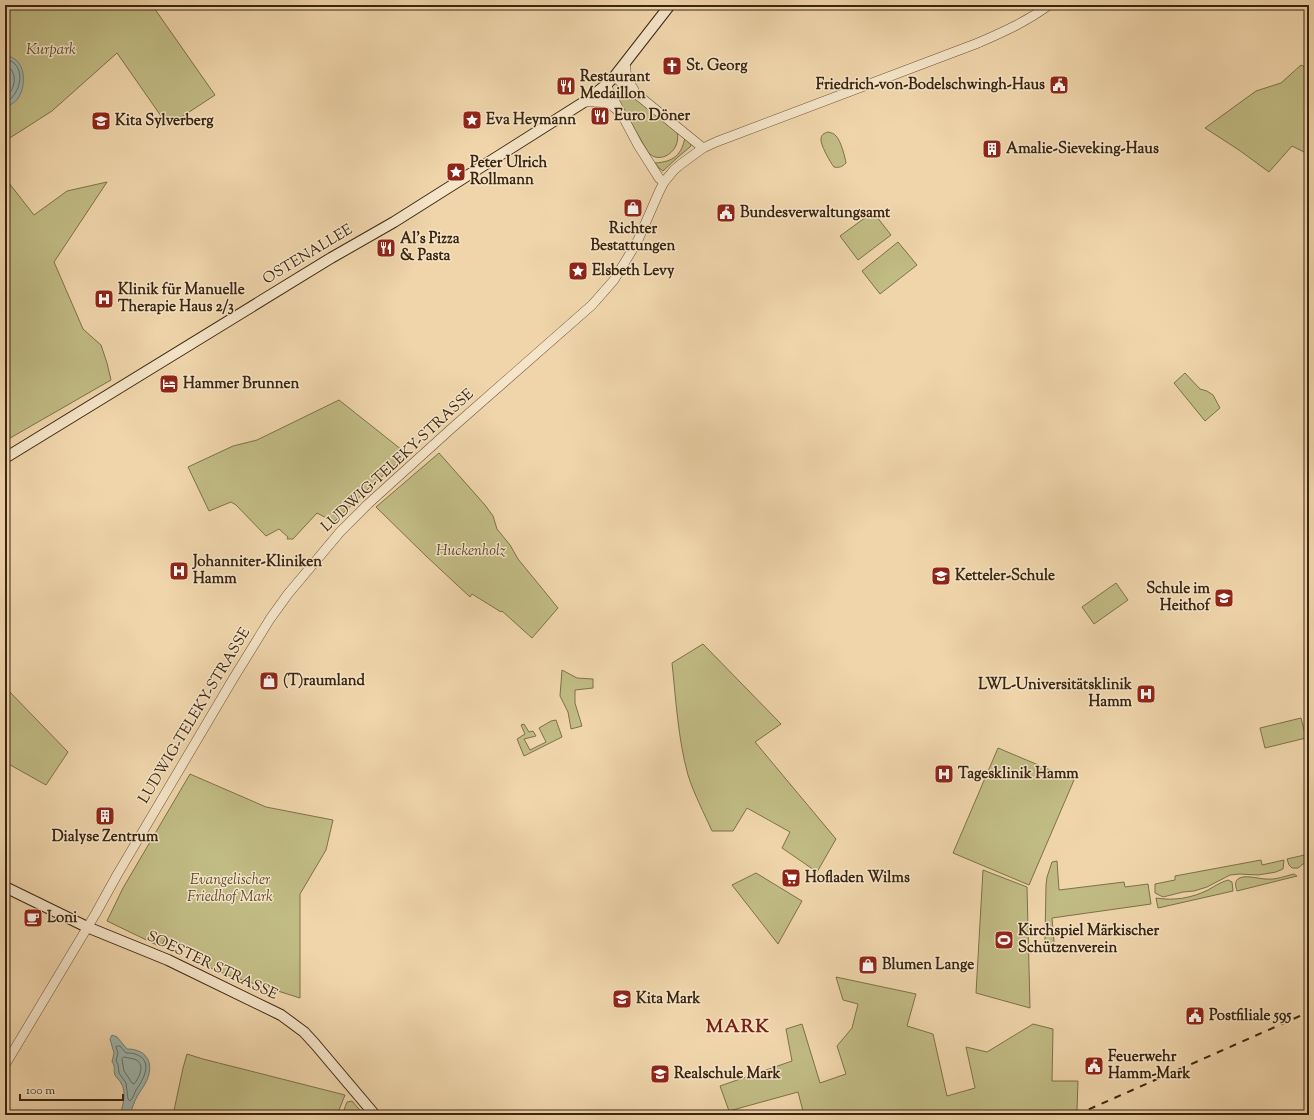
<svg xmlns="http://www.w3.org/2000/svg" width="1314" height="1120" viewBox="0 0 1314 1120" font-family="'Sorts Mill Goudy',serif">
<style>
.green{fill:#c1bb84;stroke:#7e704a}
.water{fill:#9cb7b0;stroke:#757d70}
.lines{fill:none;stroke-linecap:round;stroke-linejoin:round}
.shore{stroke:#6c6e60;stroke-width:1}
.tertiary-casing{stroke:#685138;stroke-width:10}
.secondary-casing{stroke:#3b2511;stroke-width:12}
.tertiary{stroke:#f5e4c8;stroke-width:9}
.secondary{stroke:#f5e4c8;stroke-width:10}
.rail{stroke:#3b2511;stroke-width:2;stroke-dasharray:7 7;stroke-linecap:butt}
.labels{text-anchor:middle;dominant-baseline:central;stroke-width:3;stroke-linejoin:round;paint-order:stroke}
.park-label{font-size:15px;font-style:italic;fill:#5c4a2e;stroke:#f5e4c8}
.poi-label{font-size:15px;font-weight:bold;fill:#3b2511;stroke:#f5e4c8;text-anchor:start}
.street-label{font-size:15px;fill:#3b2511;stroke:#f5e4c8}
.district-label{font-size:19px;font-weight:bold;letter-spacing:1px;fill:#7a1f14;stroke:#f5e4c8}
</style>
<rect width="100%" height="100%" fill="#f0d5ab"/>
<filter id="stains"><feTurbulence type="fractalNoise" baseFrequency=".005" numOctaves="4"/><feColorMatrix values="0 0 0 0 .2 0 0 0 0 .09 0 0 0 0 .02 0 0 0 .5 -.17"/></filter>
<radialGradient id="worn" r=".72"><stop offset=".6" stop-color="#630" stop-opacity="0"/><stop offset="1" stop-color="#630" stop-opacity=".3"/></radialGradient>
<!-- green -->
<g class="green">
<polygon points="5,5 152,5 215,95 168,126 117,53 52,111 5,141"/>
<polygon points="1301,65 1309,69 1309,94 1306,98 1309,101 1309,156 1304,152 1292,146 1269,172 1239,150 1205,128 1256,91 1281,83"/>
<path d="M621,86l56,46c5,19 -18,34 -29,20l-34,-59z"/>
<path d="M828,132c3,1 6,1 8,4 5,5 9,21 10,27 -4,4 -7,5 -12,4 -4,-5 -14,-23 -13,-28 0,-4 3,-6 7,-7z"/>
<path d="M685,137l5,4 1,5 -1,1 -12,10 -15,14 -4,-3 -4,-5c18,-1 27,-8 30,-26z"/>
<polygon points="5,178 34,215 67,191 107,182 54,262 83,329 101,345 107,363 111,380 5,441"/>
<polygon points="873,212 891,235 858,260 840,236"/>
<polygon points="898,242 917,265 880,294 862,271"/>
<polygon points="1185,373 1200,389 1207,391 1213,395 1220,408 1205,421 1174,383"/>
<polygon points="339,400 407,454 370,487 334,522 317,513 293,539 287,539 288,537 279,529 266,536 236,505 231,502 209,511 188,467 233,446 257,440"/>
<polygon points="439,453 485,505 493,516 497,529 510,545 518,559 558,608 532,638 502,611 501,612 472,594 470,597 426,556 376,507"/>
<polygon points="1116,583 1128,600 1094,624 1082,607"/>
<path d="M703,644l78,80 -26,18 81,97 -19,33 -35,-24 8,-16 -43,-24 -14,23h-21c-8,-18 -18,-37 -24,-56 -10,-36 -12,-75 -16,-112z"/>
<polygon points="562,670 577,678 593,679 593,688 575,690 575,703 582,726 571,729 568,712 560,696"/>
<polygon points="5,687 68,752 46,785 5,762"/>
<polygon points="1301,718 1306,738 1265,748 1260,728"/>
<polygon points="556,720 562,737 524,756 517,739 525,734 521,725 524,724 529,732 533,731 536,736 524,739 530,750 546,742 539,728 551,721"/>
<polygon points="998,748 1074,780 1029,885 953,853"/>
<polygon points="190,774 266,807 333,820 326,850 300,894 300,998 227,975 197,962 201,953 166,937 161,947 107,921 123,888"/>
<polygon points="1309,854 1309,861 1303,864 1298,868 1292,868 1289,865 1287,859"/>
<polygon points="1261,860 1262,865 1284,860 1283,869 1276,872 1258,875 1240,874 1230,875 1207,887 1194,891 1183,892 1163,897 1155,893 1155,884 1175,880 1175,876"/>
<polygon points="1057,861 1059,890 1124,882 1125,887 1148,884 1151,904 1052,918 1054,942 1047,951 1039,951 1042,948 1045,939 1046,885 1047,877 1052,862"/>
<polygon points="983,870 1027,887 1030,1008 976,993"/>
<polygon points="756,873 802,901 778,944 732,885"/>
<path d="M1294,874l3,2 -60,15c-1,-3 -3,-9 1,-12 6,-5 21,0 28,0 10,1 19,-3 28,-5z"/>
<path d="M1228,880l4,2 1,9 -75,17 -2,-10c18,3 36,0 52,-8 7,-4 13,-8 20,-10z"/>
<polygon points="836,977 916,994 907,1026 933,1034 947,1096 975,1088 966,1047 987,1052 1033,1024 1053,1029 1052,1081 1078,1081 1077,1110 1065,1115 804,1115 798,1092 729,1111 720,1086 792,1061 786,1029 802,1024 820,1083 846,1074 837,1046 852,1028 858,1004 843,1000"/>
<polygon points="187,1054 203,1059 345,1095 337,1115 173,1115 183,1068"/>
<polygon points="352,1101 364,1115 342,1115 347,1102"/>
</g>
<!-- water -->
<g class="water">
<path d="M5,54c4,2 8,4 11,6 10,8 9,29 2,38 -3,5 -8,7 -13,9z"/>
<path d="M112,1035l5,2 10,12c22,0 28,17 18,35 -2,4 -5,7 -7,11 -4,6 -5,13 -9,20h-9c3,-10 7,-23 1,-32 -1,-3 -5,-5 -6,-8 -2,-5 1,-9 -3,-13l2,-9 -4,-14z"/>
</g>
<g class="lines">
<!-- shore -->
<g class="shore">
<path d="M5,59c3,1 7,2 9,4 12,11 4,34 -9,40"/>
<path d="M5,64c13,7 12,25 0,33"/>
<path d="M118,1046h2l6,7c3,0 6,0 9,1 19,6 9,25 1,36 -2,4 -3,8 -6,11l-2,-2 -2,-16 -7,-10 -1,-9 -2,-3 2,-8 -2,-6z"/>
<path d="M124,1057c3,1 7,1 10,2 12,4 6,18 0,25l-2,-1 -8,-12 -2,-12z"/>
</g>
<defs>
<g id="tertiary">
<polyline points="625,63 627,78 634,90"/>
<polyline points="614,77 634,92 703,148"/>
<polyline points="606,85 638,145 659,178 664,182"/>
<path d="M584,102c14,-1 26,-1 35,10"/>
<path d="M5,1065l91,-152 21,-38 116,-196 37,-60 18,-25 52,-62 28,-28 84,-76 140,-123 22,-25 14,-23 10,-17 21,-48 5,-10 10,-12 7,-6 22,-16 13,-6 262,-99c25,-11 48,-21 71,-38"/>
</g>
<g id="secondary">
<polyline points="5,458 331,258 394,222 584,102 606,85 614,77 670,5"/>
<polyline points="5,887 87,927 168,960 281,1015 304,1032 315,1044 375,1115"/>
</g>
</defs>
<!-- tertiary casing -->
<use href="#tertiary" class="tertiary-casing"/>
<!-- secondary casing -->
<use href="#secondary" class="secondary-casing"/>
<!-- tertiary -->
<use href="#tertiary" class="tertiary"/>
<!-- secondary -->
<use href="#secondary" class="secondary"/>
<!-- rail -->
<polyline class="rail" points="1076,1115 1309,1012"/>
</g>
<!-- icons -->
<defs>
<symbol id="church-square" viewBox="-11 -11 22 22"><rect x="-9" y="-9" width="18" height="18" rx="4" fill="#8f2418" stroke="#f5e4c8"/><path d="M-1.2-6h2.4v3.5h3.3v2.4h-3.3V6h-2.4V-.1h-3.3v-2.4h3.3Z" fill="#fff"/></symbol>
<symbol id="civic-square" viewBox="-11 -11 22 22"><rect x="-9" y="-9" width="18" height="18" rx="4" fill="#8f2418" stroke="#f5e4c8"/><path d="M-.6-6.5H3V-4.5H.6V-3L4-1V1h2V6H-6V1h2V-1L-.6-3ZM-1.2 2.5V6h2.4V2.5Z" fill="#fff"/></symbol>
<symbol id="restaurant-square" viewBox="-11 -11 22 22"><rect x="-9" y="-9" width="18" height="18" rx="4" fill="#8f2418" stroke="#f5e4c8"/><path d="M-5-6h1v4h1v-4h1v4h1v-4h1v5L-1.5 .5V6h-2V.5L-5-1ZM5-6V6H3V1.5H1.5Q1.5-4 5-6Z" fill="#fff"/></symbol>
<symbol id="sight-square" viewBox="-11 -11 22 22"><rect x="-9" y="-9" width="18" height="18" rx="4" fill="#8f2418" stroke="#f5e4c8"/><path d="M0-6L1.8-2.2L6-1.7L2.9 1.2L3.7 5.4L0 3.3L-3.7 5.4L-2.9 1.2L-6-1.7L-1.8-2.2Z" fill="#fff"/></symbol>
<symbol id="school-square" viewBox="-11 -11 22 22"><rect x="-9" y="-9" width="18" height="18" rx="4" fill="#8f2418" stroke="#f5e4c8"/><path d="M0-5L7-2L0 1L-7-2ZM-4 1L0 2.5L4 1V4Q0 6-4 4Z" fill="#fff"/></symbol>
<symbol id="building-square" viewBox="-11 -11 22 22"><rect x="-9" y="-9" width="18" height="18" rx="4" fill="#8f2418" stroke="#f5e4c8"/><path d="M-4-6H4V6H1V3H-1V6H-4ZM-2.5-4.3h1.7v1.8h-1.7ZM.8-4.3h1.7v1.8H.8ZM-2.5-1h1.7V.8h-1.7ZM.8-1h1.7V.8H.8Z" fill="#fff"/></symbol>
<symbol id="shop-square" viewBox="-11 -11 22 22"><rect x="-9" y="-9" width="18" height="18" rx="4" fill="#8f2418" stroke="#f5e4c8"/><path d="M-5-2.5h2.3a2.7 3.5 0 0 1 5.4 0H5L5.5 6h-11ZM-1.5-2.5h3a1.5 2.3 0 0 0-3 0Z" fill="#fff"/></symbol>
<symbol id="hospital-square" viewBox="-11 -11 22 22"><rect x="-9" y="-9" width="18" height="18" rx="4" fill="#8f2418" stroke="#f5e4c8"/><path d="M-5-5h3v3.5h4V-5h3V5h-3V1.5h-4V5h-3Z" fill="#fff"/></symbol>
<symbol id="hotel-square" viewBox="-11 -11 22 22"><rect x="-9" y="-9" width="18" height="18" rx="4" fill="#8f2418" stroke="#f5e4c8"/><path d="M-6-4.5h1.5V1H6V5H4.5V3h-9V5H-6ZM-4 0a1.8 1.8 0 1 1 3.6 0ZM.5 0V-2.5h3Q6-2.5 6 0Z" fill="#fff"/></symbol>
<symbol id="supermarket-square" viewBox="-11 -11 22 22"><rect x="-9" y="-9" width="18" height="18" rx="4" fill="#8f2418" stroke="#f5e4c8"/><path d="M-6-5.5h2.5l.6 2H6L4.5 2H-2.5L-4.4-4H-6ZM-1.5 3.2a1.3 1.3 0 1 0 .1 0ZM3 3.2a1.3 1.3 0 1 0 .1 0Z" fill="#fff"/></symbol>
<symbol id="cafe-square" viewBox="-11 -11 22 22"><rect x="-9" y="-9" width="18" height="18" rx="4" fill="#8f2418" stroke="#f5e4c8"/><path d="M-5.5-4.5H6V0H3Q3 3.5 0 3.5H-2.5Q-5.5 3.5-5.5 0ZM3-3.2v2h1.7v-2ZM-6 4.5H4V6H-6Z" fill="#fff"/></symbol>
<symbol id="stadium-square" viewBox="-11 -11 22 22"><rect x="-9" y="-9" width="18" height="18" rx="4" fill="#8f2418" stroke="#f5e4c8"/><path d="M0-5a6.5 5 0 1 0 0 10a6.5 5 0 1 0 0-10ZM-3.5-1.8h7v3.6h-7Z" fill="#fff"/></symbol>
</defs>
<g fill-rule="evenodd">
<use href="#church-square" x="661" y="55" width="22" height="22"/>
<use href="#civic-square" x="1048" y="74" width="22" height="22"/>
<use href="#restaurant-square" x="555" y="75" width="22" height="22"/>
<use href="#restaurant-square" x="589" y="105" width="22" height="22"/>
<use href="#sight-square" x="461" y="109" width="22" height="22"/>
<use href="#school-square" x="90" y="110" width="22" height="22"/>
<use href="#building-square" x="981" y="138" width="22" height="22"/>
<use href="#sight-square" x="445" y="161" width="22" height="22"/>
<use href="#shop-square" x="622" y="197" width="22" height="22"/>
<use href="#civic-square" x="715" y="202" width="22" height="22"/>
<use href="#restaurant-square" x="375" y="237" width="22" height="22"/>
<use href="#sight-square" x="567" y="260" width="22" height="22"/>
<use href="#hospital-square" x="93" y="288" width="22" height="22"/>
<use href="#hotel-square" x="158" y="373" width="22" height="22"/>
<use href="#hospital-square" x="168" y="560" width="22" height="22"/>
<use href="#school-square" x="930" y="565" width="22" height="22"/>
<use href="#school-square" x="1213" y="587" width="22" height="22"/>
<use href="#shop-square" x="258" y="670" width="22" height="22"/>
<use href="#hospital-square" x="1135" y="683" width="22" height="22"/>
<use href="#hospital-square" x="933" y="763" width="22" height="22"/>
<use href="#building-square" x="94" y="805" width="22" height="22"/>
<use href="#supermarket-square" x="780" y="867" width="22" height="22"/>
<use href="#cafe-square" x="22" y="907" width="22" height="22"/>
<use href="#stadium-square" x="993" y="929" width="22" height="22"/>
<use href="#shop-square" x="857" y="954" width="22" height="22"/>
<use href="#school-square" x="611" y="988" width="22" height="22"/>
<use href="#civic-square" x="1184" y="1005" width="22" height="22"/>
<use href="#civic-square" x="1083" y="1055" width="22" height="22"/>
<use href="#school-square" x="649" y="1063" width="22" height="22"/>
</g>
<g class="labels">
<!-- park labels -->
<g class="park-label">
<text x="51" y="50">Kurpark</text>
<text x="471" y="551">Huckenholz</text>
<text x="230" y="880">Evangelischer<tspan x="230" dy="17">Friedhof Mark</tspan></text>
</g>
<!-- poi labels -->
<g class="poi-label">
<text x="686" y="66">St. Georg</text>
<text x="580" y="77">Restaurant<tspan x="580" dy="17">Medaillon</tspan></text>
<text x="1045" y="85" text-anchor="end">Friedrich-von-Bodelschwingh-Haus</text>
<text x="614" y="116">Euro Döner</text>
<text x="486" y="120">Eva Heymann</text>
<text x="115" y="121">Kita Sylverberg</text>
<text x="1006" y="149">Amalie-Sieveking-Haus</text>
<text x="470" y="163">Peter Ulrich<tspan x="470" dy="17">Rollmann</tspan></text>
<text x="740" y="213">Bundesverwaltungsamt</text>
<text x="633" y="229" text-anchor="middle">Richter<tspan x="633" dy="17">Bestattungen</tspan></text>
<text x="400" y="239">Al's Pizza<tspan x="400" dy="17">&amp; Pasta</tspan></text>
<text x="592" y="271">Elsbeth Levy</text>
<text x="118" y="290">Klinik für Manuelle<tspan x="118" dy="17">Therapie Haus 2/3</tspan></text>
<text x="183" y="384">Hammer Brunnen</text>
<text x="193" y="562">Johanniter-Kliniken<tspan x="193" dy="17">Hamm</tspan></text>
<text x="955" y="576">Ketteler-Schule</text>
<text x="1210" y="589" text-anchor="end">Schule im<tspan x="1210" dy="17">Heithof</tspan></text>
<text x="283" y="681">(T)raumland</text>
<text x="1132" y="685" text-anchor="end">LWL-Universitätsklinik<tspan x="1132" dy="17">Hamm</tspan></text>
<text x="958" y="774">Tagesklinik Hamm</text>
<text x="105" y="837" text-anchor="middle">Dialyse Zentrum</text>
<text x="805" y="878">Hofladen Wilms</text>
<text x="47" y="918">Loni</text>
<text x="1018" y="931">Kirchspiel Märkischer<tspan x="1018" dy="17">Schützenverein</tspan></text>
<text x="882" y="965">Blumen Lange</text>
<text x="636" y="999">Kita Mark</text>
<text x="1209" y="1016">Postfiliale 595</text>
<text x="1108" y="1057">Feuerwehr<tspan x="1108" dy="17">Hamm-Mark</tspan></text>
<text x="674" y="1074">Realschule Mark</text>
</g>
<!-- street labels -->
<g class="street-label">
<text transform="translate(308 255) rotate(-31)">OSTENALLEE</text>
<text transform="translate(398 461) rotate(-43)">LUDWIG-TELEKY-STRASSE</text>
<text transform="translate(195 716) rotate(-59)">LUDWIG-TELEKY-STRASSE</text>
<text transform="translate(212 966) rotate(25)">SOESTER STRASSE</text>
</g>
<!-- district labels -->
<g class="district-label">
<text x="738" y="1027">MARK</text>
</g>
</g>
<!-- margin -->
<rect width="1314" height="1120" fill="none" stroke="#f0d5ab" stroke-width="20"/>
<rect x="6" y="6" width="1302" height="1108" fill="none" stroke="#3b2511" stroke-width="2"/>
<rect x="10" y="10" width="1294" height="1100" fill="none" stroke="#3b2511"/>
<!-- scale -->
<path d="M20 1094v6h103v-6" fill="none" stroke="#3b2511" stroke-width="2"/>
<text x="26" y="1094" font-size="12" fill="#3b2511" stroke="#f5e4c8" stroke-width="3" paint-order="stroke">100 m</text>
<rect width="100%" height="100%" filter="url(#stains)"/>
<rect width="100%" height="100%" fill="url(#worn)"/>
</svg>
